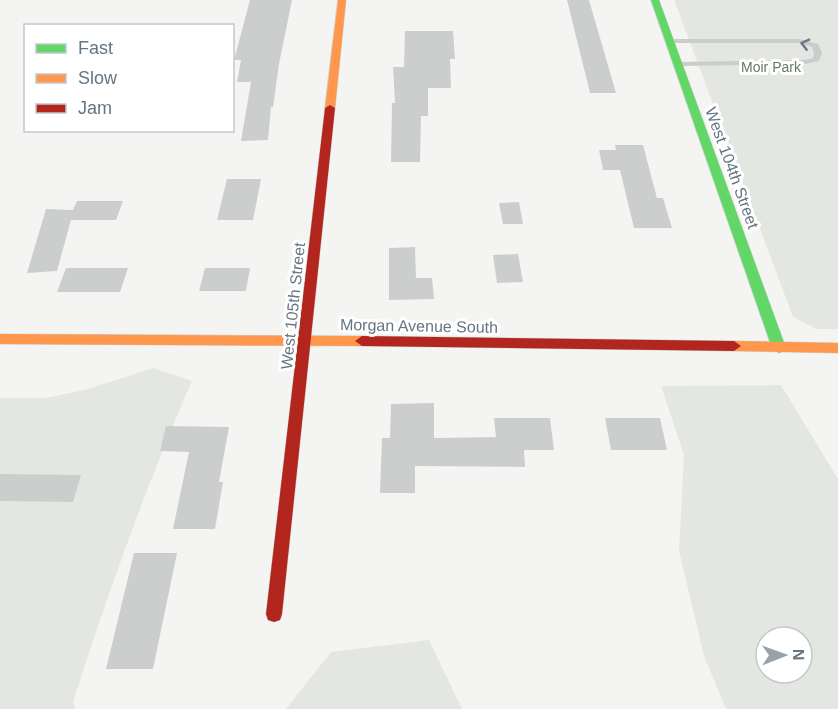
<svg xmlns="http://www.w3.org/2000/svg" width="838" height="709" viewBox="0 0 838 709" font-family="Helvetica,sans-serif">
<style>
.green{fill:#e4e7e1;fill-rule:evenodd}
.building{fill:#cccece}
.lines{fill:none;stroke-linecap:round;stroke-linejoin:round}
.fast-casing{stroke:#d0d1d1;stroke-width:1}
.slow-casing{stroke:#d0d1d1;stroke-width:1}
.jam-casing{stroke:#d0d1d1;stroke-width:1}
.lane{fill:#cacccd;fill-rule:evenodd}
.fast{fill:#63d668;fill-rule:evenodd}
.slow{fill:#ff974d;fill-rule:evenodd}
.jam{fill:#b3261e;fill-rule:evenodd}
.oneway{stroke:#6b7986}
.labels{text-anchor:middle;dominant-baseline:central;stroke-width:6;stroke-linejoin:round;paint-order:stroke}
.far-park-label{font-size:14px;fill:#687a64;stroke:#fff}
.street-label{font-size:16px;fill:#667582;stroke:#fff}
</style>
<rect width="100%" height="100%" fill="#f4f5f3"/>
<!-- green -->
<g class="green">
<polygon points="674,0 838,0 838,329 817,329 793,317"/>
<path d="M153,368l39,13c-46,105 -84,212 -119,321l2,7h-75v-311h46l42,-9z"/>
<path d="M781,385l57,94v230h-112l-22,-53 -25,-105 5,-96 -23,-69zM766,637h36v36h-36z"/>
<polygon points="429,640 462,709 286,709 331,652"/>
</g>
<!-- building -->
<g class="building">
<polygon points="250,0 292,0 279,64 273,107 271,107 268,140 241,141 251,82 237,82 241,60 234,60"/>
<polygon points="567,0 589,0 616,93 590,93"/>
<polygon points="405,31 453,31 455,59 450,59 451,88 428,88 428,116 421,116 420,162 391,162 392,103 395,103 393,67 404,67"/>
<polygon points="615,145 643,145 657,198 663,198 672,228 634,228 620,170 603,170 599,150 616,150"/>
<polygon points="227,179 261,179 253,220 217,220"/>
<polygon points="77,201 123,201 116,220 71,220 57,271 27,273 46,209 73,210"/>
<polygon points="519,202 523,224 503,224 499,203"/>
<polygon points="415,247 416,278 432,278 434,299 389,300 389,248"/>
<polygon points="518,254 523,282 497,283 493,255"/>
<polygon points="66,268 128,268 120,292 57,292"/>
<polygon points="205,268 250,268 246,291 199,291"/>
<polygon points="434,403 434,438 496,437 494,418 550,418 554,450 524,450 525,467 415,466 415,493 380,493 382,438 390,438 391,404"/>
<polygon points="605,418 660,418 667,450 611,450"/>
<polygon points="166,426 229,427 219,482 223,482 215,529 173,529 189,452 160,451"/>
<polygon points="0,474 81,475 73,502 0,501"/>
<polygon points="134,553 177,553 153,669 106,669"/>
</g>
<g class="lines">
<defs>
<polygon id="fast" points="651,0 659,0 786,348 784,351 779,353 772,348"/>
<g id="slow">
<polygon points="338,0 346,0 335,108 330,111 325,108"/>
<polygon points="0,334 362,336 369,341 362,346 0,344"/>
<polygon points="734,341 838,343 838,353 734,351 727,346"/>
</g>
<g id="jam">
<polygon points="330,105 335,108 282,614 280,620 274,622 268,620 266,614 325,108"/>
<polygon points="362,336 734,341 741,346 734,351 362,346 355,341"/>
</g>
</defs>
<!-- fast casing -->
<use href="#fast" class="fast-casing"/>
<!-- slow casing -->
<use href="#slow" class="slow-casing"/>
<!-- jam casing -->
<use href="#jam" class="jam-casing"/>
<!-- lane -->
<polygon class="lane" points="667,39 799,39 818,44 822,53 819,61 805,64 678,66 675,66 675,62 805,60 813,58 814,53 812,47 798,43 667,43"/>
<!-- fast -->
<use href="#fast" class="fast"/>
<!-- slow -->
<use href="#slow" class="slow"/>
<!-- jam -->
<use href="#jam" class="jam"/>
</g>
<!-- one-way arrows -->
<defs><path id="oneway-chevron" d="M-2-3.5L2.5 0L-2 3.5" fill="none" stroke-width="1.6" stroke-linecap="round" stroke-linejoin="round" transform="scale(1.5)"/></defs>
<use class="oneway" href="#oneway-chevron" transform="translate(805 44) rotate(-166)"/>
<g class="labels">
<!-- far-park labels -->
<g class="far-park-label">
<text x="771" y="67">Moir Park</text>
</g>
<!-- street labels -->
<g class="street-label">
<text transform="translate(732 168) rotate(70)">West 104th Street</text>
<text transform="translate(293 306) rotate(-84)">West 105th Street</text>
<text transform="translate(419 326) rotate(1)">Morgan Avenue South</text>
</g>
</g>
<!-- legend -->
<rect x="24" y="24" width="210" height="108" fill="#ffffff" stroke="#c2c8cd" stroke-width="1.5"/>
<rect x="36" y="44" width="30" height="9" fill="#63d668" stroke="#c2c8cd" stroke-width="1.5"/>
<text x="78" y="54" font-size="18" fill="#667582">Fast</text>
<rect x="36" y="74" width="30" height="9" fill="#ff974d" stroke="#c2c8cd" stroke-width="1.5"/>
<text x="78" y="84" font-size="18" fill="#667582">Slow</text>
<rect x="36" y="104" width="30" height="9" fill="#b3261e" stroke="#c2c8cd" stroke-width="1.5"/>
<text x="78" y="114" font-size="18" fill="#667582">Jam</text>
<!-- north arrow -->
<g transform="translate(784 655) rotate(89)"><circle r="28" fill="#ffffff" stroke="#c2c8cd" stroke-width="1.5"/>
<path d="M0-4.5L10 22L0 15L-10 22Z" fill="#98a2aa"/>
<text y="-9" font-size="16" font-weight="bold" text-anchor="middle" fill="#667582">N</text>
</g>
</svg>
